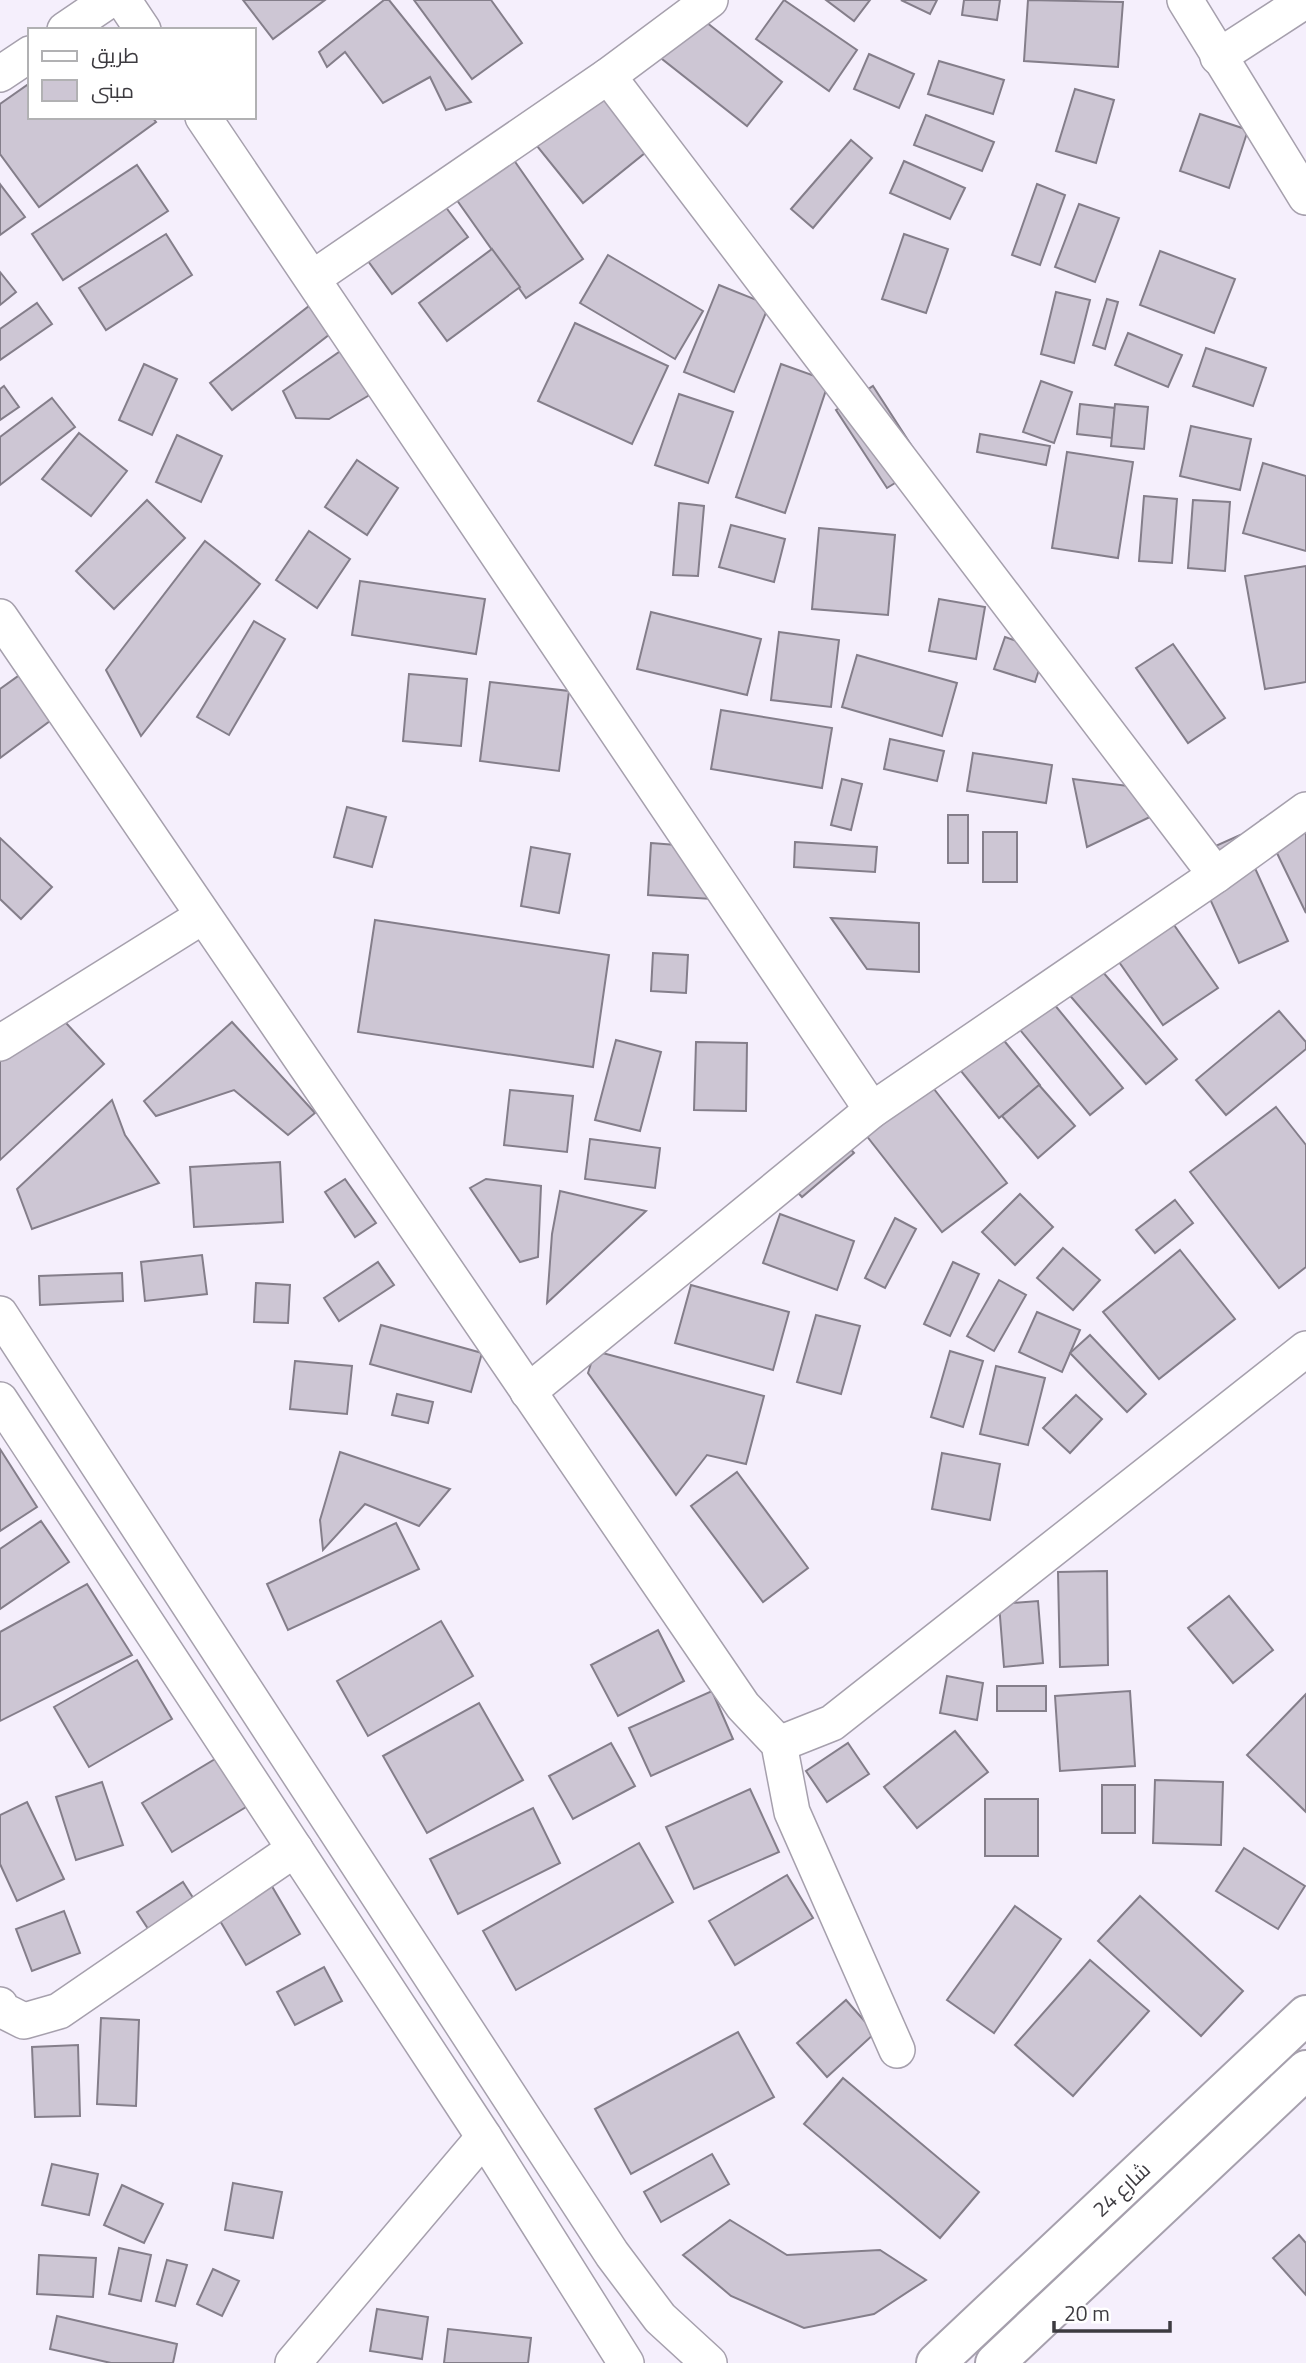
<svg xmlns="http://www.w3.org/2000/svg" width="1306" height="2363" viewBox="0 0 1306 2363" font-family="'Titillium Web',Cairo,sans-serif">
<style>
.building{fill:#cdc6d4;stroke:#847e8a;stroke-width:2}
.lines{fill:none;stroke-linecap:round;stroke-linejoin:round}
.minor-casing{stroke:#a6a0ad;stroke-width:38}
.tertiary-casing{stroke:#a6a0ad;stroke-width:42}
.minor{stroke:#fff;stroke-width:35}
.tertiary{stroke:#fff;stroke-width:38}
.labels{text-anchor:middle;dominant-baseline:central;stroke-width:5;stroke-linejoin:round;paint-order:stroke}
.street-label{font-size:21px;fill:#3d3b40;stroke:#fff}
</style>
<rect width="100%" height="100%" fill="#f5effc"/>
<!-- building -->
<g class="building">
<polygon points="243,0 325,0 273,39"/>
<polygon points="384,0 389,0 471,102 446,110 430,77 383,103 345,52 327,67 319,52"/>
<polygon points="414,0 491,0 522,43 472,79"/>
<polygon points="784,0 857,50 829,91 756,39"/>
<polygon points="826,0 870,0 854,21"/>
<polygon points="901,0 937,0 930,14"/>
<polygon points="964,0 1000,0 997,20 962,15"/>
<polygon points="1028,0 1123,2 1118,67 1024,61"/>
<polygon points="692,11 782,82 747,126 657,55"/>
<polygon points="869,54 914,74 899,108 854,89"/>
<polygon points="939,61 1004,80 993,114 928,94"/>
<polygon points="598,62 661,140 583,203 520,125"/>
<polygon points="30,83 30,117 152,117 156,122 39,207 0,154 0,104"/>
<polygon points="1075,89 1114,100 1096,163 1056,151"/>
<polygon points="1200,114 1248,130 1229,188 1180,171"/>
<polygon points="926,115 994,142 982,171 914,145"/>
<polygon points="851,140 872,158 813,228 791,209"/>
<polygon points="511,156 583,259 526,298 454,196"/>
<polygon points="904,161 965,188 950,219 890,193"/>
<polygon points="137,165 168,211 63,280 32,234"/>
<polygon points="0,184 25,217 0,235"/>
<polygon points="1037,184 1065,195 1040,265 1012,255"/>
<polygon points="436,194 468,237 392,294 360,250"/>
<polygon points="1079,204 1119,218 1095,282 1055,267"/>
<polygon points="166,234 192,275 106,330 79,288"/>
<polygon points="904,234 948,249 926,313 882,299"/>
<polygon points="492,249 520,287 447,341 419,303"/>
<polygon points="1160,251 1235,279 1214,333 1140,305"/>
<polygon points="608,255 703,311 675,359 580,303"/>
<polygon points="0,272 16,292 0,305"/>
<polygon points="719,285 769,305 734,392 684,372"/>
<polygon points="1056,292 1090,300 1074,363 1041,354"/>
<polygon points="1107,299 1118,302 1105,349 1093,345"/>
<polygon points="37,303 52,324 0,360 0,329"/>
<polygon points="309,306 330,334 232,410 210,383"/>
<polygon points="575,323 668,366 632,444 538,401"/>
<polygon points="1128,333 1182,355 1168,387 1115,365"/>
<polygon points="352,343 383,387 329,419 296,418 283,391"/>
<polygon points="1206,348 1266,368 1253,406 1193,386"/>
<polygon points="144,364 177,379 152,435 119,420"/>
<polygon points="781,364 829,381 785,513 736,497"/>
<polygon points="1041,381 1072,392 1054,443 1023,432"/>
<polygon points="4,386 19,407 0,420 0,389"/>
<polygon points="873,386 924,465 887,488 836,410"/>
<polygon points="679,394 733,412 708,483 655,465"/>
<polygon points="52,398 75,427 0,485 0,437"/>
<polygon points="1080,404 1115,408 1112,438 1077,434"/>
<polygon points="1115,404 1148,407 1144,449 1111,446"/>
<polygon points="1191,426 1251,439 1240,490 1180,476"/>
<polygon points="79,433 127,471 91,516 42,479"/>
<polygon points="980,434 1050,446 1046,465 977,452"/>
<polygon points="177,435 222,456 201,502 156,482"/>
<polygon points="1067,452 1133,462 1118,558 1052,548"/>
<polygon points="357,460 398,488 367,535 325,507"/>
<polygon points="1263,463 1306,476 1306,551 1243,533"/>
<polygon points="1144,496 1177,499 1172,563 1139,561"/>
<polygon points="147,500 185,538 114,609 76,571"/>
<polygon points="1193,500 1230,502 1225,571 1188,568"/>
<polygon points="679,503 704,506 698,576 673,575"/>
<polygon points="731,525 785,539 774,582 719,567"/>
<polygon points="819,528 895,535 888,615 812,609"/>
<polygon points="309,531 350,559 317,608 276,580"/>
<polygon points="205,541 260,584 141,736 106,670"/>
<polygon points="1306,566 1306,682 1265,689 1245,576"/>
<polygon points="360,581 485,599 476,654 352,635"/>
<polygon points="939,599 985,607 976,659 929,651"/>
<polygon points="651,612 761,639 747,695 637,669"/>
<polygon points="254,621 285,639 229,735 197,717"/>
<polygon points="779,632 839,640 831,707 771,700"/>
<polygon points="1005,637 1045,651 1035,682 994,669"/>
<polygon points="1173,644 1225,718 1188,743 1136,668"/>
<polygon points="857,655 957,683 942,736 842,707"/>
<polygon points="21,674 54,718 0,758 0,689"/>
<polygon points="409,674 467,679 461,746 403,741"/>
<polygon points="490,682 569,691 559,771 480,761"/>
<polygon points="721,710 832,728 822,788 711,769"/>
<polygon points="890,739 944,751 937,781 884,769"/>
<polygon points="973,753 1052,765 1046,803 967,791"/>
<polygon points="842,779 862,784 851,830 831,825"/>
<polygon points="1073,779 1160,790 1150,817 1087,847"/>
<polygon points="1302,801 1306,809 1306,913 1261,820"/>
<polygon points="347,807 386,817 372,867 334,857"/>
<rect x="948" y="815" width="20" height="48"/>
<rect x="983" y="832" width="34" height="50"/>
<polygon points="1240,835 1288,941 1239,963 1191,857"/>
<polygon points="0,838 52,887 21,919 0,899"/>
<polygon points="795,842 877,847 875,872 794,867"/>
<polygon points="651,843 715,848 712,899 648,895"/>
<polygon points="531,847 570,854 559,913 521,906"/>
<polygon points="1158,902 1218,988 1163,1025 1103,939"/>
<polygon points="831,918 919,923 919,972 867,969"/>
<polygon points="375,920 609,955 593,1067 358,1032"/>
<polygon points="1085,951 1177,1059 1146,1084 1054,977"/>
<polygon points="653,953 688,955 686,993 651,991"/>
<polygon points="1035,981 1123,1088 1090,1115 1002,1008"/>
<polygon points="42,997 104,1064 0,1160 0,1033"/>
<polygon points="1279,1011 1306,1042 1306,1049 1226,1115 1196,1080"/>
<polygon points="232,1022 315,1113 288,1135 234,1090 156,1116 144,1101"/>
<polygon points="989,1022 1040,1085 999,1118 948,1055"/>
<polygon points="616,1040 661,1052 640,1131 595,1120"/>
<polygon points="696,1042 747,1043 746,1111 694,1110"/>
<polygon points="927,1080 1007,1183 942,1232 862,1130"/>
<polygon points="1039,1085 1075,1126 1038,1158 1002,1116"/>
<polygon points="510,1090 573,1096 567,1152 504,1145"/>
<polygon points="112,1100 125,1135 159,1183 32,1229 17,1189"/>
<polygon points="1276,1107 1306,1145 1306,1267 1279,1288 1190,1172"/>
<polygon points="841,1138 854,1153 802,1197 789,1183"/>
<polygon points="590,1139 660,1148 655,1188 585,1179"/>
<polygon points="280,1162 283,1222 194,1227 190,1167"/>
<polygon points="345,1179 376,1223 355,1237 325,1192"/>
<polygon points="486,1179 541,1186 538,1257 520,1262 470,1188"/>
<polygon points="560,1191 646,1211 547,1303 552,1234"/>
<polygon points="1020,1194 1053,1227 1015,1265 982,1232"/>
<polygon points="1175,1200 1193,1223 1155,1253 1136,1230"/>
<polygon points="780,1214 854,1241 837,1290 763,1263"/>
<polygon points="895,1218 916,1229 885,1288 865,1278"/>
<polygon points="1063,1248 1100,1280 1073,1310 1037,1278"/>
<polygon points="1180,1250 1235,1319 1159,1379 1103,1312"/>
<polygon points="202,1255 207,1294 145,1301 141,1262"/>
<polygon points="378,1262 394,1285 339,1321 324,1298"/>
<polygon points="953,1262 979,1274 950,1336 924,1324"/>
<polygon points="122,1273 123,1301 40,1305 39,1276"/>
<polygon points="999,1280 1026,1295 994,1351 967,1336"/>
<polygon points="256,1283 290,1285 288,1323 254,1322"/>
<polygon points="691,1285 789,1312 773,1370 675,1343"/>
<polygon points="1037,1312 1080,1330 1062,1372 1019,1352"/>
<polygon points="816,1315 860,1326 841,1394 797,1382"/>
<polygon points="381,1325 482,1353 471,1392 370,1364"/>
<polygon points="1090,1335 1146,1394 1127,1412 1070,1353"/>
<polygon points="595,1351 764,1396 746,1464 707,1455 676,1495 588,1373"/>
<polygon points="950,1351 983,1361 963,1427 931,1417"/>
<polygon points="295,1361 352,1366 347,1414 290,1409"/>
<polygon points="996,1366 1045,1378 1028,1445 980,1434"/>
<polygon points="397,1394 433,1402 428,1423 392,1415"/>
<polygon points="1076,1395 1102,1419 1070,1453 1043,1428"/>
<polygon points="0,1449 37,1507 0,1531"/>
<polygon points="340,1452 450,1489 419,1526 365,1504 323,1550 320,1520"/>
<polygon points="942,1453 1000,1464 990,1520 932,1509"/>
<polygon points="737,1472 808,1568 763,1602 691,1506"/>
<polygon points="41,1521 69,1562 0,1609 0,1549"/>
<polygon points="396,1523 419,1569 288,1630 267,1584"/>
<polygon points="1107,1571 1108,1665 1060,1667 1058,1572"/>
<polygon points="87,1584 132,1655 0,1721 0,1632"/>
<polygon points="1229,1596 1273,1650 1233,1683 1188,1628"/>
<polygon points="1038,1601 1043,1663 1004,1667 999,1604"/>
<polygon points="441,1621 473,1676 368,1736 337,1681"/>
<polygon points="658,1630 684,1681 618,1716 591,1665"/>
<polygon points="137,1660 172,1719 89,1767 54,1707"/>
<polygon points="947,1676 983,1683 977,1720 940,1713"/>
<rect x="997" y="1686" width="49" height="25"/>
<polygon points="712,1691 733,1739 651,1776 629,1728"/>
<polygon points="1130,1691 1135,1766 1060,1771 1055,1696"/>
<polygon points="1306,1694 1306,1812 1247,1755"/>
<polygon points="479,1703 523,1780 427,1833 383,1756"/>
<polygon points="955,1731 988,1772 917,1828 884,1787"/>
<polygon points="611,1743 635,1786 573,1819 549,1776"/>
<polygon points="848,1743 869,1774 827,1802 806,1771"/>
<polygon points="220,1756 251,1804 172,1852 142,1803"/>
<polygon points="1155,1780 1223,1782 1221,1845 1153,1843"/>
<polygon points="102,1782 123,1845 76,1860 56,1797"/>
<rect x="1102" y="1785" width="33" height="48"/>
<polygon points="750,1789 779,1852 694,1889 666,1827"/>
<rect x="985" y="1799" width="53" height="57"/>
<polygon points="27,1802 64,1879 17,1901 0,1864 0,1815"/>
<polygon points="533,1808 560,1863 458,1914 430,1859"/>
<polygon points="639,1843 673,1902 516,1990 483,1931"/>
<polygon points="1244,1848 1305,1886 1278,1929 1216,1891"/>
<polygon points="787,1875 813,1918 735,1965 709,1921"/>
<polygon points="183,1882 211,1926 166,1956 137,1912"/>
<polygon points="270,1883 300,1934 246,1965 216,1914"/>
<polygon points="1140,1896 1243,1991 1201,2036 1098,1941"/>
<polygon points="1015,1906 1061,1939 994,2033 947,2000"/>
<polygon points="64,1911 80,1953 32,1971 16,1929"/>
<polygon points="1090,1960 1149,2011 1073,2096 1015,2045"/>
<polygon points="324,1967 342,2001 295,2025 277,1992"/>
<polygon points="846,2000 875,2033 827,2077 797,2043"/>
<polygon points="101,2018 139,2020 136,2106 97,2104"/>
<polygon points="738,2032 774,2097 631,2174 595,2109"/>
<polygon points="78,2045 80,2116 35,2117 32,2047"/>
<polygon points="843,2078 979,2192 940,2238 804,2124"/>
<polygon points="712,2154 729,2184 661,2222 644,2192"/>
<polygon points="52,2164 98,2174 89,2215 42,2205"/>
<polygon points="233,2183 282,2192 273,2238 225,2230"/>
<polygon points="122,2185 163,2204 144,2243 104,2225"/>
<polygon points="730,2220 787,2255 880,2250 926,2280 874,2314 804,2328 731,2296 683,2255"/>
<polygon points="1299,2235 1306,2243 1306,2295 1273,2258"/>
<polygon points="119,2248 151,2255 141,2301 109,2294"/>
<polygon points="39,2255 96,2258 93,2297 37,2294"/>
<polygon points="167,2260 187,2265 175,2306 156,2301"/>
<polygon points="213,2269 239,2281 222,2316 197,2304"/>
<polygon points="377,2309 428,2317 422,2359 370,2351"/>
<polygon points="57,2316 177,2344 173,2363 111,2363 50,2349"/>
<polygon points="448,2329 531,2338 528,2363 444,2363"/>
</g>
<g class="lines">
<defs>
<g id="minor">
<polyline points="123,0 143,30"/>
<polyline points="1185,0 1306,197"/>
<polyline points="65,30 109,0"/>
<polyline points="1218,57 1306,0"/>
<polyline points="0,74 30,54"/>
<polyline points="608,76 1216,875"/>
<polyline points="203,117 872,1110"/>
<polyline points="313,278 608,76 710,0"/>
<polyline points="0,617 743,1706 779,1744 792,1812 897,2050"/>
<polyline points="0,1043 203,916"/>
<polyline points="0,1314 612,2254 660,2318 709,2363"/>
<polyline points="528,1392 872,1110 1216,875 1306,810"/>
<polyline points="0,1400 484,2137 626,2363"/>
<polyline points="779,1744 832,1723 1306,1349"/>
<polyline points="0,2005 2,2010 24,2021 59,2011 295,1849"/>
<polyline points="293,2363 484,2137"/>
</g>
<g id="tertiary">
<polyline points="936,2363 1306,2015"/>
<polyline points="995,2363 1306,2070"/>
</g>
</defs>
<!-- minor casing -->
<use href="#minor" class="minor-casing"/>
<!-- tertiary casing -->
<use href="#tertiary" class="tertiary-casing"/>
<!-- minor -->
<use href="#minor" class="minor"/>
<!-- tertiary -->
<use href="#tertiary" class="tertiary"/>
</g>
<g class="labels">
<!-- street labels -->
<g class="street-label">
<text transform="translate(1121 2189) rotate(-43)">شارع 24</text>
</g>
</g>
<!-- legend -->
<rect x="28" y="28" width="228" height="91" fill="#ffffff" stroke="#b1b1b3" stroke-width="2"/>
<rect x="42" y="51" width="35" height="10" fill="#ffffff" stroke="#b1b1b3" stroke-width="2"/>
<text x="91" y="63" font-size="21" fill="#3d3b40">طريق</text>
<rect x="42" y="80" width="35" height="21" fill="#cdc6d4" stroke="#b1b1b3" stroke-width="2"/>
<text x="91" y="98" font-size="21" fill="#3d3b40">مبنى</text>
<!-- scale -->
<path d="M1054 2321v10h116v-10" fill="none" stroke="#3d3b40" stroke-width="3.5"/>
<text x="1064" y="2321" font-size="21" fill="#3d3b40" stroke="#ffffff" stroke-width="5" paint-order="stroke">20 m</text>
</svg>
